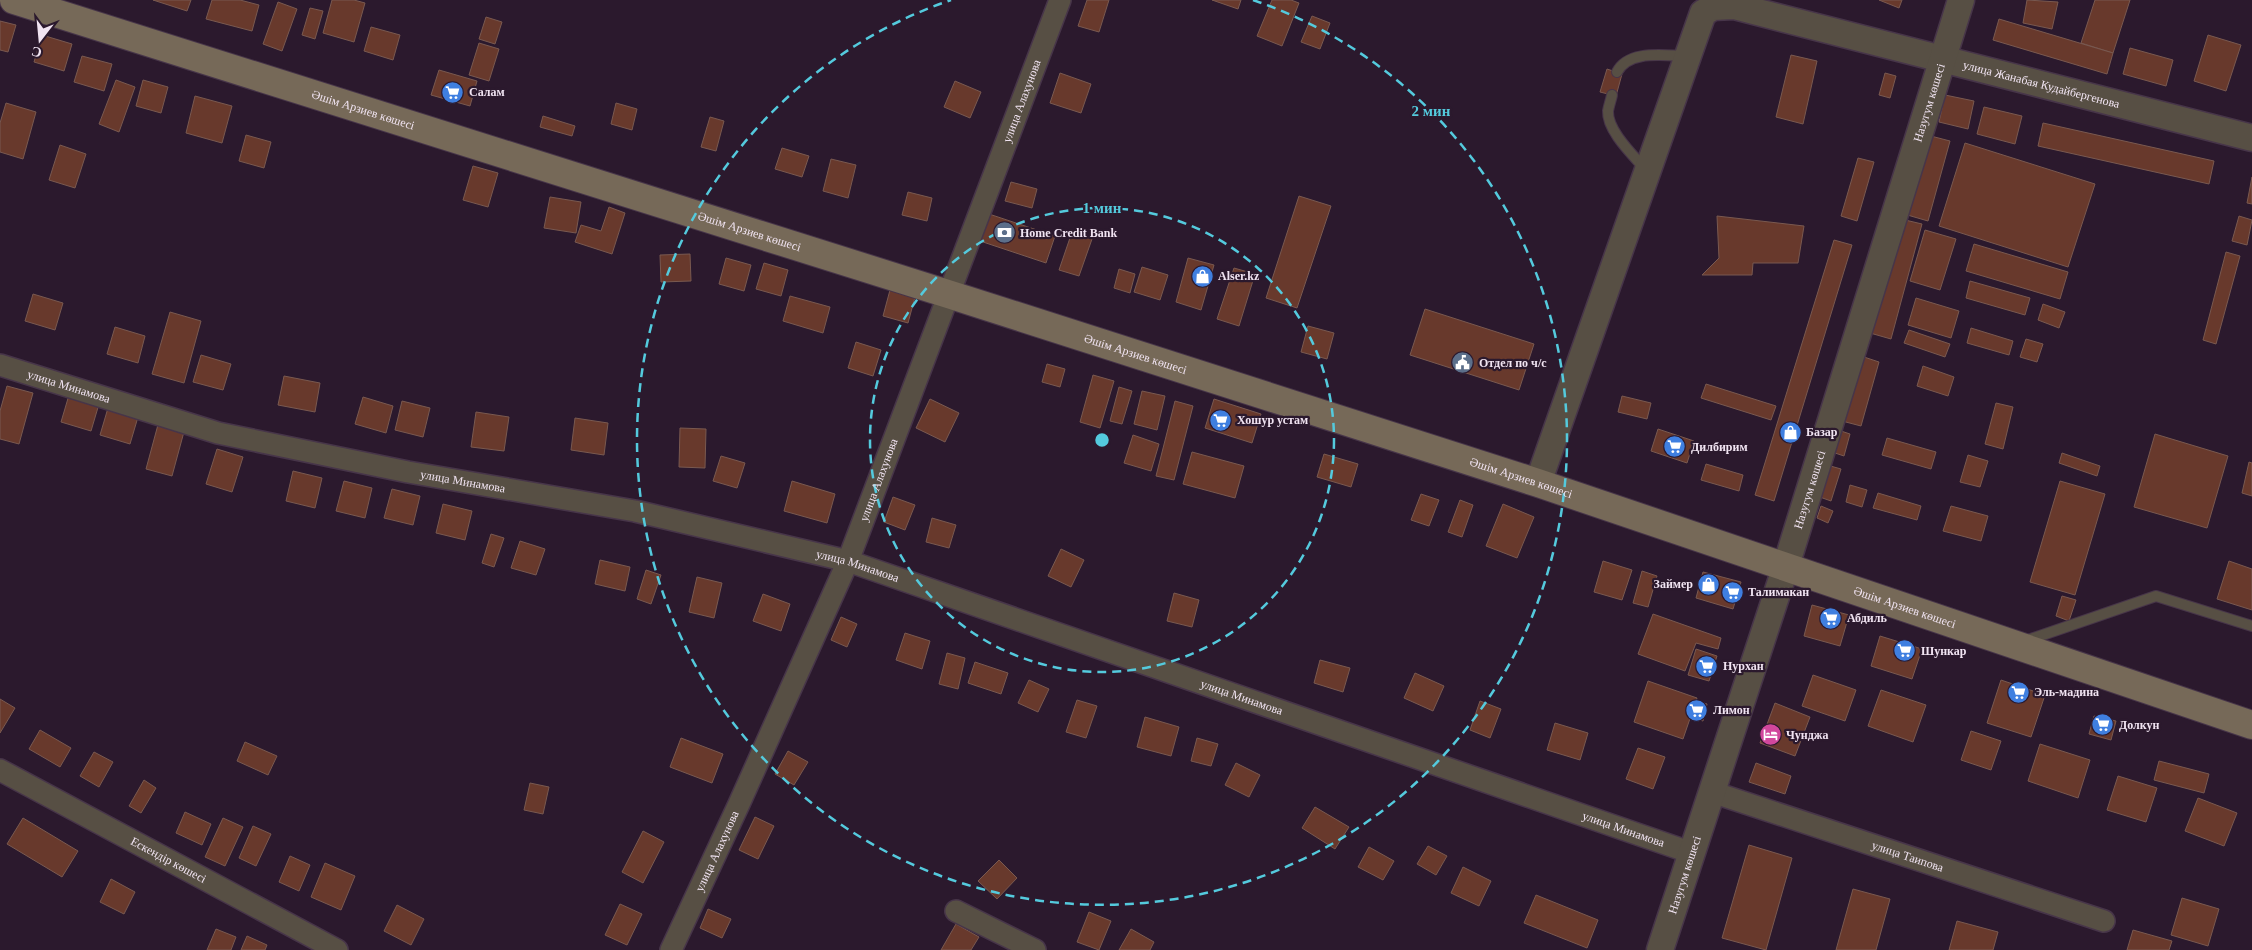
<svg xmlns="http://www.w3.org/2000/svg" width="2252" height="950" viewBox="0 0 2252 950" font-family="Georgia,serif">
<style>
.building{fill:#68392c;stroke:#795950}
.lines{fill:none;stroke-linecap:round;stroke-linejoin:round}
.service-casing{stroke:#473549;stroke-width:12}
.minor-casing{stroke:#473549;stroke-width:24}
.tertiary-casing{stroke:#473549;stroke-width:29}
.secondary-casing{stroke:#473549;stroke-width:30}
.service{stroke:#574f44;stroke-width:10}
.minor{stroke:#574f44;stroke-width:21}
.tertiary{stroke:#574f44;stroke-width:26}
.secondary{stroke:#766958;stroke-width:28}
.ring{fill:none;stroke:#54cadd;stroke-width:2.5;stroke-dasharray:9 6}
.labels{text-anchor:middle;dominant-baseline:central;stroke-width:4.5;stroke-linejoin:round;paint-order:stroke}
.street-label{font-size:12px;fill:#f1e4f2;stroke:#2b192d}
.poi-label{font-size:12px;font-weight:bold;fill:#f1e4f2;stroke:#2b192d;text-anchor:start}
.centre{fill:#54cadd;stroke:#2b192d;stroke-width:2.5}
.ring-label{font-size:15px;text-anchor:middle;font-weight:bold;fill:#54cadd;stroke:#2b192d;stroke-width:4.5;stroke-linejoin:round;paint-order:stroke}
</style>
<rect width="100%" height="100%" fill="#2b192d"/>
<!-- building -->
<g class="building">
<polygon points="153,0 191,0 187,11"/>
<polygon points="212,0 240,0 259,5 252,31 206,19"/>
<polygon points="332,0 354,0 365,3 354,42 323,33"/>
<polygon points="1087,0 1109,0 1099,32 1078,26"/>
<polygon points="1212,0 1241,0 1238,9"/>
<polygon points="1272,0 1291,0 1299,3 1282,46 1257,36"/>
<polygon points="1879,0 1902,0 1899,8"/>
<polygon points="2027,0 2058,2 2052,29 2023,23"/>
<polygon points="2095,0 2130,0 2113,53 2081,43"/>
<polygon points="278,2 297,9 282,51 263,44"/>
<polygon points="310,8 323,11 315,39 302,35"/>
<polygon points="1312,16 1330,23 1320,49 1301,42"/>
<polygon points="486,17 502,22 495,44 479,39"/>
<polygon points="1999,19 2113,53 2107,74 1993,40"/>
<polygon points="0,21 16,25 8,52 0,50"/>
<polygon points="371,27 400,35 393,60 364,51"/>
<polygon points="42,35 72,44 64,71 34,62"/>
<polygon points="2208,35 2241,45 2226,91 2194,81"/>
<polygon points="479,43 499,49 489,81 469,75"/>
<polygon points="2130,48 2173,60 2166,86 2123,74"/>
<polygon points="1791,55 1817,61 1803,124 1776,117"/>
<polygon points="82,56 112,64 104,91 74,82"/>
<polygon points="1607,69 1622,74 1616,96 1600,92"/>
<polygon points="439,70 477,81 470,106 431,95"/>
<polygon points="1060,73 1091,84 1081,113 1050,103"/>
<polygon points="1885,73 1896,76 1890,98 1879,95"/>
<polygon points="116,80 135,87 119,132 99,124"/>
<polygon points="143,80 168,87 161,113 136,106"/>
<polygon points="955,81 981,92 970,118 944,107"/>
<polygon points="1945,95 1974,101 1968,129 1939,122"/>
<polygon points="195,96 232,106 222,143 186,133"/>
<polygon points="6,103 36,112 23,159 0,152 0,123"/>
<polygon points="616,103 637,109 632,130 611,124"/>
<polygon points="1984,107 2022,116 2015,144 1977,134"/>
<polygon points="543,116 575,126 572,136 540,127"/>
<polygon points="710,117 724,121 716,151 701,147"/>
<polygon points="2043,123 2214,161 2209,184 2038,146"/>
<polygon points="246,135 271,142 264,168 239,161"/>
<polygon points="1927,135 1950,141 1928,221 1904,214"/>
<polygon points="1965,143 2095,184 2068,267 1939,226"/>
<polygon points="60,145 86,154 75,188 49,180"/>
<polygon points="782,148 809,156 802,177 775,169"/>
<polygon points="1858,158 1874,162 1857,221 1841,216"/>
<polygon points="831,159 856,165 848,198 823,191"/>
<polygon points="473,166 498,173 488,207 463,200"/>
<polygon points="2252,177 2252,204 2247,203"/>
<polygon points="1011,182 1037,189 1032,208 1005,201"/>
<polygon points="908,192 932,198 927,221 902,215"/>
<polygon points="1299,196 1331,206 1297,308 1266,298"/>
<polygon points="550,197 581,202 576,233 544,228"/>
<polygon points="609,207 625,213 612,254 575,242 581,225 601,231"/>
<polygon points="989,214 1055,236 1046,263 980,241"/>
<polygon points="1717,216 1804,226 1798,263 1753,263 1752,275 1702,275 1719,258"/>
<polygon points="2239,216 2252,220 2247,245 2232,241"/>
<polygon points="1901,219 1922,224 1891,339 1870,333"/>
<polygon points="1925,230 1956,239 1940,290 1910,281"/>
<polygon points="1072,232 1092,239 1079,276 1059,270"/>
<polygon points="1834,240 1852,245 1774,501 1755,495"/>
<polygon points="1974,244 2068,272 2060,299 1966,271"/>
<polygon points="2226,252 2240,256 2216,344 2203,340"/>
<polygon points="690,254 691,281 661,282 660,255"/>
<polygon points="726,258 751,265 744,291 719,284"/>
<polygon points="1188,258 1214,265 1201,310 1176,302"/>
<polygon points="764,263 788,270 781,296 756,289"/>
<polygon points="1142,267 1168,275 1160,300 1134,292"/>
<polygon points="1234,268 1255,274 1239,326 1217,319"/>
<polygon points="1119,269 1135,274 1130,293 1114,288"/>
<polygon points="1970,281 2030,298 2025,315 1966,298"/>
<polygon points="890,290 915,297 908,323 883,316"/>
<polygon points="33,294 63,303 55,330 25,321"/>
<polygon points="790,296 830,307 823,333 783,321"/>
<polygon points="1916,298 1959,311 1951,338 1908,325"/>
<polygon points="2043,304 2065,312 2059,328 2038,320"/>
<polygon points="1425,309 1534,344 1519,390 1410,355"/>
<polygon points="170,312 201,321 184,383 152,374"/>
<polygon points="1308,326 1334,333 1327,359 1301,352"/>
<polygon points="115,327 145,336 138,363 107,354"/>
<polygon points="1971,328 2013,341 2009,355 1967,343"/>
<polygon points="1909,330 1950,344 1945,357 1904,343"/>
<polygon points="2026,339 2043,344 2037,362 2020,357"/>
<polygon points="856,342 881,350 873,376 848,368"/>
<polygon points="201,355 231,364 223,390 193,382"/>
<polygon points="1861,356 1879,362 1861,426 1842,421"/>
<polygon points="1047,364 1065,369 1060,387 1042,382"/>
<polygon points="1923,366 1954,377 1948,396 1917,386"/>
<polygon points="1093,375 1114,381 1100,428 1080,422"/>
<polygon points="284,376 320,383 315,412 278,405"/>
<polygon points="1706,384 1776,406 1771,420 1701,398"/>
<polygon points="7,386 33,393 19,444 0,439 0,411"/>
<polygon points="1119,387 1132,391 1122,424 1110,421"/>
<polygon points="1142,391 1165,396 1157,430 1134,424"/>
<polygon points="69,395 99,404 91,431 61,422"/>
<polygon points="1622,396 1651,403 1647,419 1618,412"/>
<polygon points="363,397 393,406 386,433 355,424"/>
<polygon points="930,399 959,413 945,442 916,428"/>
<polygon points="1214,399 1261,414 1252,443 1205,428"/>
<polygon points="402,401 430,408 423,437 395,430"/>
<polygon points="1175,401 1193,406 1174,480 1156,476"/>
<polygon points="1996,403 2013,407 2003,449 1985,444"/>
<polygon points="108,408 138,417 130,444 100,435"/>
<polygon points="476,412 509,417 504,451 471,447"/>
<polygon points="575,418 608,423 604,455 571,450"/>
<polygon points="159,421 185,428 172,476 146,469"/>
<polygon points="680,428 706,429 705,468 679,467"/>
<polygon points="1658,429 1694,441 1687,463 1651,451"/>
<polygon points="1838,430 1850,434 1844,456 1832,452"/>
<polygon points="2155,434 2228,456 2207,528 2134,507"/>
<polygon points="1133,435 1159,444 1151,471 1124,463"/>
<polygon points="1887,438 1936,452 1931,469 1882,455"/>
<polygon points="217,449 243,457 232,492 206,484"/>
<polygon points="1192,452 1244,466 1235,498 1183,484"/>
<polygon points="2062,453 2100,466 2097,476 2059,463"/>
<polygon points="1324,454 1358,464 1351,487 1317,477"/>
<polygon points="1968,455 1988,461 1980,487 1960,482"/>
<polygon points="721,456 745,463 737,488 713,481"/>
<polygon points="2249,462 2252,463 2252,496 2242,493"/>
<polygon points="1706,464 1743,475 1739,491 1701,480"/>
<polygon points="1827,465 1841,469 1831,501 1817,496"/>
<polygon points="293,471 322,478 315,508 286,501"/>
<polygon points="344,481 372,488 365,518 336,511"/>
<polygon points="792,481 835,494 827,523 784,511"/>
<polygon points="2060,481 2105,494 2075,595 2030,582"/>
<polygon points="1850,485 1867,490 1862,507 1846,502"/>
<polygon points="392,489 420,496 413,525 384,518"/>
<polygon points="1878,493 1921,506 1917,520 1873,508"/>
<polygon points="1421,494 1439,500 1429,526 1411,520"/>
<polygon points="893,497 915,505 905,530 884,522"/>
<polygon points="1460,500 1473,505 1462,537 1448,532"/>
<polygon points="443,504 472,511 465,540 436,533"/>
<polygon points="1503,504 1534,517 1517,558 1486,546"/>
<polygon points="1821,506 1833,511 1828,523 1817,518"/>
<polygon points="1951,506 1988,516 1981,541 1943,531"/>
<polygon points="932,518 956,525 949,548 926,542"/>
<polygon points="491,534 504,538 494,567 482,563"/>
<polygon points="520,541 545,549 536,575 511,568"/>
<polygon points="1061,549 1084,560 1071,587 1048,576"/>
<polygon points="600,560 630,567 625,591 595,584"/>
<polygon points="1603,561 1632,570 1622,600 1594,592"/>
<polygon points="2229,561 2252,569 2252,610 2217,599"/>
<polygon points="646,570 661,575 651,604 637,599"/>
<polygon points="1642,571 1657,576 1648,607 1633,603"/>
<polygon points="1703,572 1741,582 1733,609 1696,598"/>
<polygon points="697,577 722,583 714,618 689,612"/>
<polygon points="1174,593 1199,600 1192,627 1167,621"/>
<polygon points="763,594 790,604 781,631 753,621"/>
<polygon points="2062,596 2076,600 2069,621 2056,616"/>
<polygon points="1812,605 1849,615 1840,646 1804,636"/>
<polygon points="1653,614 1721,638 1718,649 1696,643 1685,671 1638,654"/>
<polygon points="841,617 857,624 847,647 831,640"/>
<polygon points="905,633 930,641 922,669 896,660"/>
<polygon points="1880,636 1922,649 1912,679 1871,666"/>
<polygon points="1696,649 1717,656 1709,681 1688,675"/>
<polygon points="947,653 965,658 958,689 939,684"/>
<polygon points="1320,660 1350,668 1343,692 1314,683"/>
<polygon points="975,662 1008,673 1001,694 968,683"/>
<polygon points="1415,673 1444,686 1433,711 1404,698"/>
<polygon points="1813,675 1856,690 1845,721 1802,706"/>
<polygon points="1029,680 1049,689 1038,712 1018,703"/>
<polygon points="2001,680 2045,695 2031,737 1987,723"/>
<polygon points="1648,681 1697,698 1683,739 1634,722"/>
<polygon points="1881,690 1926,705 1913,742 1868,726"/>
<polygon points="0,699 15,708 0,733"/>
<polygon points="1077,700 1097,706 1086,738 1066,732"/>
<polygon points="1480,701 1501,709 1490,738 1470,730"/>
<polygon points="1697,701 1707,704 1703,721 1693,718"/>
<polygon points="1775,703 1810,717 1795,756 1760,743"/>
<polygon points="2094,716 2116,721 2111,740 2089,734"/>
<polygon points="1145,717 1179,727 1171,756 1137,747"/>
<polygon points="1555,723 1588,733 1580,760 1547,750"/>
<polygon points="40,730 71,748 60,767 29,749"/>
<polygon points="1971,731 2001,741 1991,770 1961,760"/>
<polygon points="681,738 723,754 712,783 670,767"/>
<polygon points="1197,738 1218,744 1211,766 1191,761"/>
<polygon points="245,742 277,756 268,775 237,761"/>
<polygon points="2040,744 2090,760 2078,798 2028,781"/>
<polygon points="1638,748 1665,757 1653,789 1626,779"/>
<polygon points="788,751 808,762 794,785 775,774"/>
<polygon points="94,752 113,762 99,787 80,776"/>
<polygon points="2159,761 2209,774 2204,793 2154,780"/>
<polygon points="1236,763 1260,775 1249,797 1225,785"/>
<polygon points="1756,763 1791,776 1785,794 1749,782"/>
<polygon points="2118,776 2157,788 2146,822 2107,810"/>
<polygon points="144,780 156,788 141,813 129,806"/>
<polygon points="530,783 549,787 543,814 524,810"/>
<polygon points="2198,798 2237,813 2224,846 2185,831"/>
<polygon points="1315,807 1349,827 1335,849 1302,828"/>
<polygon points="185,812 211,824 202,845 176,833"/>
<polygon points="755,817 774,826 758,859 739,850"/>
<polygon points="23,818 78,851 62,877 7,844"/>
<polygon points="223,818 243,827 225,866 205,857"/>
<polygon points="253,826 271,834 256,866 239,858"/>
<polygon points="643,831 664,842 643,883 622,872"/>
<polygon points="1749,845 1792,858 1766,950 1722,938"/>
<polygon points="1428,846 1447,856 1436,875 1417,864"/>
<polygon points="1369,847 1394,861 1383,880 1358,867"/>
<polygon points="290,856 310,865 299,891 279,882"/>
<polygon points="999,860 1017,878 997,899 978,881"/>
<polygon points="325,863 355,876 341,910 311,897"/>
<polygon points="1463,867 1491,881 1479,906 1451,893"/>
<polygon points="111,879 135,892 124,914 100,902"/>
<polygon points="1853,889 1890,899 1876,950 1836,950"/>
<polygon points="1536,895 1598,920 1587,948 1524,923"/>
<polygon points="2182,898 2219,909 2208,946 2171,935"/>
<polygon points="620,904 642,914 627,945 605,935"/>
<polygon points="397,905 424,919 411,945 384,931"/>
<polygon points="708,909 731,919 722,938 700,928"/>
<polygon points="1089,912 1111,921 1099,950 1077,942"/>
<polygon points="1957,921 1998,932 1993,950 1949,950"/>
<polygon points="956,924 979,937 971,950 941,950"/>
<polygon points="216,929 236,937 231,950 207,950"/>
<polygon points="1131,929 1154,942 1150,950 1119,950"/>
<polygon points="2133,930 2172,941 2169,950 2127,950"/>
<polygon points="247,936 267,945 265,950 241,950"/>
</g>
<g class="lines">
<defs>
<g id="service">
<path d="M1617,72c12,-23 48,-16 70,-16"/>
<path d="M1612,95c-1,5 -3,10 -4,16 -1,20 26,45 38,59"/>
<polyline points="2025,641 2156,596 2252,626"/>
</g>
<g id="minor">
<path id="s1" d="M0,365l218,68 190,39 227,39 213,50 844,292"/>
<path id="s2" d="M0,770l337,180"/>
<path id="s3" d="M1712,792l392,129"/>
<polyline points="956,911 1035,950"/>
<path id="s4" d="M671,950l68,-146 109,-243 212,-561"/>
</g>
<g id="tertiary">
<path id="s5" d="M1538,483l165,-470 10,-6 21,-1 518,132"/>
<path id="s6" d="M1660,950l126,-384 175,-566"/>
</g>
<g id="secondary">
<path id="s7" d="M14,0l934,294 590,189 714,242"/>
</g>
</defs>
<!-- service casing -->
<use href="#service" class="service-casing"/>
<!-- minor casing -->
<use href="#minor" class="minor-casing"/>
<!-- tertiary casing -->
<use href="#tertiary" class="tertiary-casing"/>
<!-- secondary casing -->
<use href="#secondary" class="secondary-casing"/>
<!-- service -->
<use href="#service" class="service"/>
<!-- minor -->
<use href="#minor" class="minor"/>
<!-- tertiary -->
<use href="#tertiary" class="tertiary"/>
<!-- secondary -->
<use href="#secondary" class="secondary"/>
</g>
<!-- distance rings -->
<g class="ring">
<circle cx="1102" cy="440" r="232"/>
<path d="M1253 0A465 465 0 1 1 951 0"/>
</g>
<!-- icons -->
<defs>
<symbol id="supermarket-disc" viewBox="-11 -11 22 22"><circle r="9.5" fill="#3f7fe0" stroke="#2b192d"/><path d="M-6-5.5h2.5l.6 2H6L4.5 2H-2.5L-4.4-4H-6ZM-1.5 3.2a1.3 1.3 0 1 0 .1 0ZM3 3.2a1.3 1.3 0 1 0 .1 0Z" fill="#fff"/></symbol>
<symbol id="bank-disc" viewBox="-11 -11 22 22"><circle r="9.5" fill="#5c6f8a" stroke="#2b192d"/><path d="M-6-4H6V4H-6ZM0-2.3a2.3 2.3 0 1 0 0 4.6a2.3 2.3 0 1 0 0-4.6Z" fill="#fff"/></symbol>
<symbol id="shop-disc" viewBox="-11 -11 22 22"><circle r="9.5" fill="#3f7fe0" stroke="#2b192d"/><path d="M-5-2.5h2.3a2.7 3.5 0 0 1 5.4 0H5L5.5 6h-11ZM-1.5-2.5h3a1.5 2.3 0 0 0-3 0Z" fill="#fff"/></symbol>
<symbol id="civic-disc" viewBox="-11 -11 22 22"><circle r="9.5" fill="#5c6f8a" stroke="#2b192d"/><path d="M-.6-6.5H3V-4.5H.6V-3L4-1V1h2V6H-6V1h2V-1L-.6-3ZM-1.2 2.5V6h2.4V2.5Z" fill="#fff"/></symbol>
<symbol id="hotel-disc" viewBox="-11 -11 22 22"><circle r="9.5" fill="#d1479c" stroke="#2b192d"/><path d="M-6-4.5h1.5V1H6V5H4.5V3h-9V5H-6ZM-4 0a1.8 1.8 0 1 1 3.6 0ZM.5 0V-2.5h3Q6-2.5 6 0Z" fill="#fff"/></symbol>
</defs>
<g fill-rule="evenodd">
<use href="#supermarket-disc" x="440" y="80" width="25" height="25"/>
<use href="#bank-disc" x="992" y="220" width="25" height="25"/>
<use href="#shop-disc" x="1190" y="264" width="25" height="25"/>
<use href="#civic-disc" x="1450" y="350" width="25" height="25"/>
<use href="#supermarket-disc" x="1208" y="408" width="25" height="25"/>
<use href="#shop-disc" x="1778" y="420" width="25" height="25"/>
<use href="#supermarket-disc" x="1662" y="434" width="25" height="25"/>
<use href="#shop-disc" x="1696" y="572" width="25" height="25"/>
<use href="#supermarket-disc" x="1720" y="580" width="25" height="25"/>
<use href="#supermarket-disc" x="1818" y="606" width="25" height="25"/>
<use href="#supermarket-disc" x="1892" y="638" width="25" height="25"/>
<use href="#supermarket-disc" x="1694" y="654" width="25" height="25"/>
<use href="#supermarket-disc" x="2006" y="680" width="25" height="25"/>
<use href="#supermarket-disc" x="1684" y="698" width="25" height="25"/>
<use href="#supermarket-disc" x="2090" y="712" width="25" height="25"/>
<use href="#hotel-disc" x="1758" y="722" width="25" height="25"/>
</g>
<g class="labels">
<!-- street labels -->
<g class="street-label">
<text stroke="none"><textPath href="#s5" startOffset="848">улица Жанабая Кудайбергенова</textPath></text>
<text stroke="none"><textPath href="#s4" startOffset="919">улица Алахунова</textPath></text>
<text stroke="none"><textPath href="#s6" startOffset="889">Назугум көшесі</textPath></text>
<text stroke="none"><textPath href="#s7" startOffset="366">Әшім Арзиев көшесі</textPath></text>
<text stroke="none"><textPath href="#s7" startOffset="771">Әшім Арзиев көшесі</textPath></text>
<text stroke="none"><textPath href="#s7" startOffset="1176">Әшім Арзиев көшесі</textPath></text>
<text stroke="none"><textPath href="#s1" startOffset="72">улица Минамова</textPath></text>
<text stroke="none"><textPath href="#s7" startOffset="1581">Әшім Арзиев көшесі</textPath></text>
<text stroke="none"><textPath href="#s4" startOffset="514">улица Алахунова</textPath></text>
<text stroke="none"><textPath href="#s1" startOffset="478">улица Минамова</textPath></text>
<text stroke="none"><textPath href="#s6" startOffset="484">Назугум көшесі</textPath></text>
<text stroke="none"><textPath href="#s1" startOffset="882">улица Минамова</textPath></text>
<text stroke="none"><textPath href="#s7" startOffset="1986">Әшім Арзиев көшесі</textPath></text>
<text stroke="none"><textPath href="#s1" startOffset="1288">улица Минамова</textPath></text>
<text stroke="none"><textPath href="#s1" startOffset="1692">улица Минамова</textPath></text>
<text stroke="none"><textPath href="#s4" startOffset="109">улица Алахунова</textPath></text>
<text stroke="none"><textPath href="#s3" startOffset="206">улица Таипова</textPath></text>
<text stroke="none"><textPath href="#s2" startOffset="191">Ескендір көшесі</textPath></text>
<text stroke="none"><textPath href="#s6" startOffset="79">Назугум көшесі</textPath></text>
</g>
<!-- poi labels -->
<g class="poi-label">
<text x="469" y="92">Салам</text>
<text x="1020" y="233">Home Credit Bank</text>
<text x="1218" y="276">Alser.kz</text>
<text x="1479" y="363">Отдел по ч/с</text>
<text x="1237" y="420">Хошур устам</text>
<text x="1806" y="432">Базар</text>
<text x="1691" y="447">Дилбирим</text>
<text x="1693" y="584" text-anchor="end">Займер</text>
<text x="1748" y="592">Талимакан</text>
<text x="1847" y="618">Абдиль</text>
<text x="1921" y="651">Шункар</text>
<text x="1723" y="666">Нурхан</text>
<text x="2034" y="692">Эль-мадина</text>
<text x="1713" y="710">Лимон</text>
<text x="2119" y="725">Долкун</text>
<text x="1786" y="735">Чунджа</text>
</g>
</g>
<circle cx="1102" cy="440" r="8" class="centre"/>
<g class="ring-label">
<text x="1431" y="116">2 мин</text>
<text x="1102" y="213">1 мин</text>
</g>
<!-- north arrow -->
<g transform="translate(40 40) rotate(196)" stroke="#2b192d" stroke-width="4" paint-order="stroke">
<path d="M0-4L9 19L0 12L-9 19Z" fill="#f1e4f2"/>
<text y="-8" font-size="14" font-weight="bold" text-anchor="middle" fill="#f1e4f2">С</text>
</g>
</svg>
